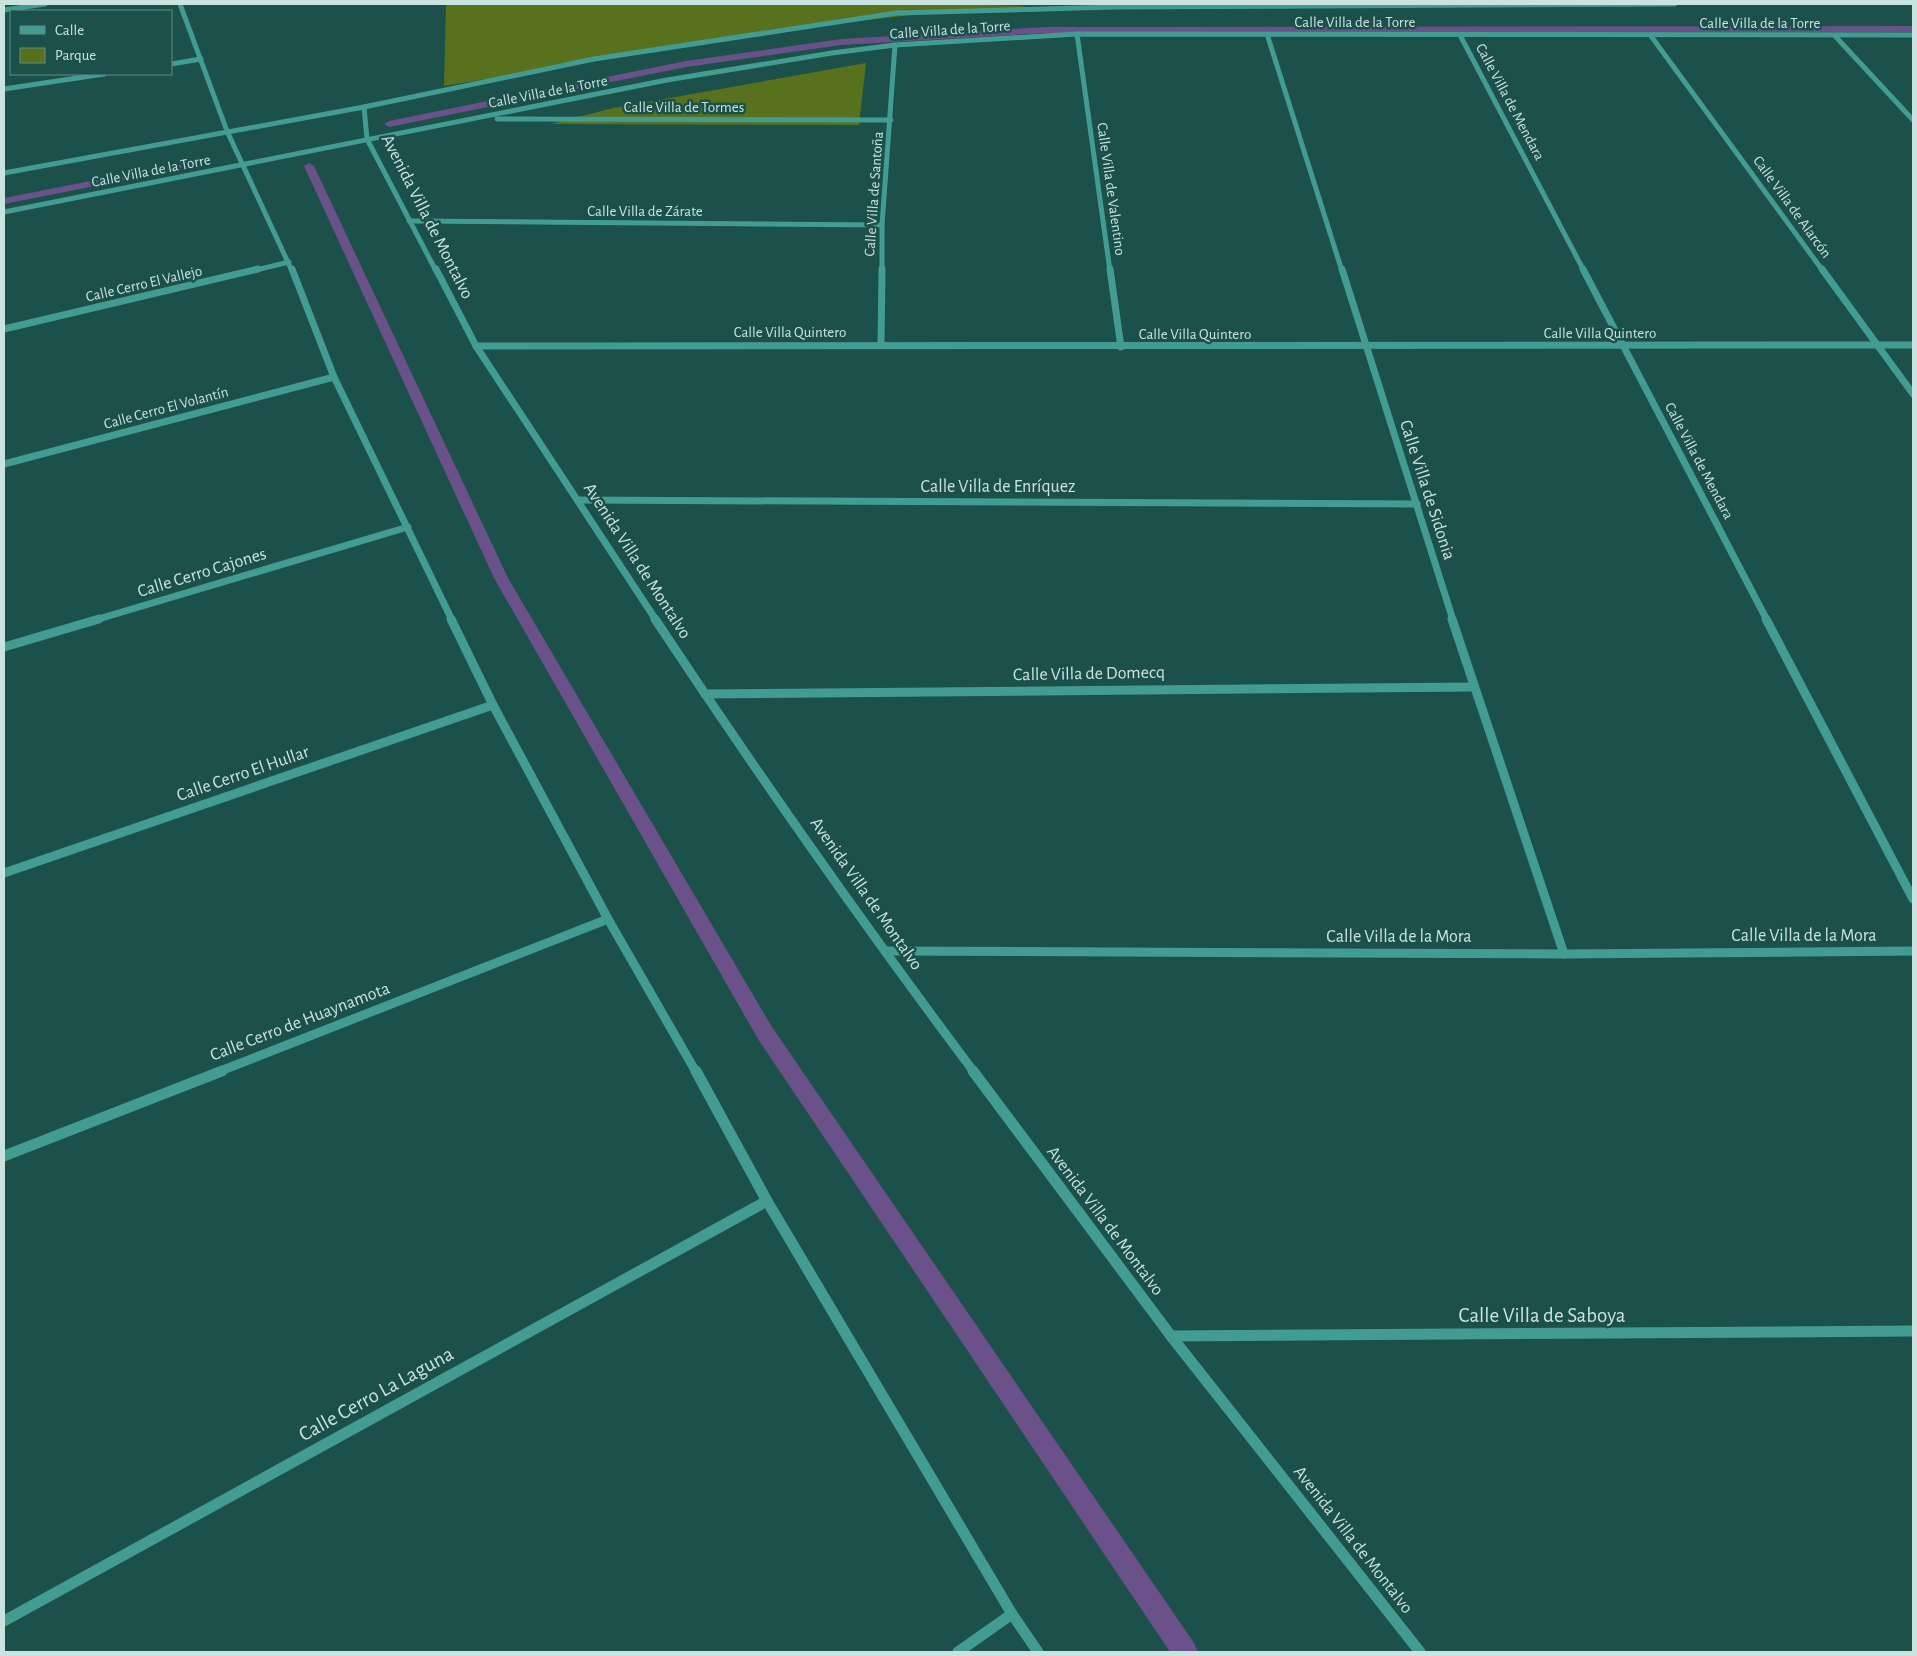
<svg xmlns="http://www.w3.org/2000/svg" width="1917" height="1656" viewBox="0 0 1917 1656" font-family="'Alegreya Sans',sans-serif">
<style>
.green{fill:#57711d}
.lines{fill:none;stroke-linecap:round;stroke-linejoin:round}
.stream{fill:#6a5189;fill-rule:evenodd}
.minor-far3{stroke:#429c92;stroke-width:5}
.minor-far2{stroke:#429c92;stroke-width:7}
.minor-far1{stroke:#429c92;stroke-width:9}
.minor{stroke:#429c92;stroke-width:11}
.labels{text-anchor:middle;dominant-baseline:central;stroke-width:5;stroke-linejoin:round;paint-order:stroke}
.far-street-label{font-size:15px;fill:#c9e3df;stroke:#1c504b}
.street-label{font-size:18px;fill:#c9e3df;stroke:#1c504b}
.near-street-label{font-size:21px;fill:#c9e3df;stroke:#1c504b}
</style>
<rect width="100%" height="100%" fill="#1c504b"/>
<!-- green -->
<g class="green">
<polygon points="446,4 939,4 1025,6 1016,9 921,14 814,26 444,86"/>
<polygon points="866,63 859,125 551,124 613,108"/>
</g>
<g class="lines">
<!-- stream -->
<g class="stream">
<polygon points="1913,26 1913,32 1046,33 841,45 686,67 389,127 384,124 389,121 686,61 841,39 1046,27"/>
<polygon points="309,163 314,166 508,578 772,1027 1194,1643 1198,1652 1170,1652 758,1039 494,578 304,166"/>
<polygon points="177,164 181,165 182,167 181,169 4,204 4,198"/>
</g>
<!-- minor-far3 -->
<g class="minor-far3">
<polyline points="180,4 227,131 292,271"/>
<polyline points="4,10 45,4"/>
<polyline points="1077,34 1110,271"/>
<polyline points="1267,34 1342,271"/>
<polyline points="1460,35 1584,271"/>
<polyline points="1651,36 1823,271"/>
<polyline points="1835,36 1913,120"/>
<polyline points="171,64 201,59"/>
<polyline points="4,89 104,74"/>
<polyline points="364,107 367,139 436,271"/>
<polyline points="497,119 891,120"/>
<polyline points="4,173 364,107 594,59 896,13 1114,7 1675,4"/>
<polyline points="4,212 667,80 832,53 895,45 1077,34 1913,35"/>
<polyline points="409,221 882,225"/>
<polyline points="252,271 289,262"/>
<polyline points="882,271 882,225 895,45"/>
</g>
<!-- minor-far2 -->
<g class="minor-far2">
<polyline points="292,269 334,377 452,620"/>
<polyline points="436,269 476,346 656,620"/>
<polyline points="1110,269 1121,347"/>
<polyline points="1342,269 1453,620"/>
<polyline points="1583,269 1767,620"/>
<polyline points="1822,269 1913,394"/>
<polyline points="4,329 258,269"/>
<polyline points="881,344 882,269"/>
<polyline points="476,346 1913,345"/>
<polyline points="4,464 334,377"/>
<polyline points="579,500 1417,504"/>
<polyline points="95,620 408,527"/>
</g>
<!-- minor-far1 -->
<g class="minor-far1">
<polyline points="451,619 493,705 608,919 696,1072"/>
<path d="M655,619c102,154 208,305 319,453"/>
<polyline points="1452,619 1564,954"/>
<polyline points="1766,619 1913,899"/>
<polyline points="4,647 99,619"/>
<polyline points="705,694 1474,687"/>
<polyline points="4,873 493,705"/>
<polyline points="885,951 1564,954 1913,951"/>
<polyline points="218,1072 608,919"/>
</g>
<!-- minor -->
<g class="minor">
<polyline points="696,1071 767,1201 1012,1614 1038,1652"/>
<polyline points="973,1071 1171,1336 1420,1652"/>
<polyline points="4,1156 222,1071"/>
<polyline points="1171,1336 1913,1331"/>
<polyline points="4,1621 767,1201"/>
<polyline points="958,1652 1012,1614"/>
</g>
</g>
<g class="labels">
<!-- far-street labels -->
<g class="far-street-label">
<text x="1355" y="22">Calle Villa de la Torre</text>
<text x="1760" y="23">Calle Villa de la Torre</text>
<text transform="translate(950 30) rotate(-4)">Calle Villa de la Torre</text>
<text transform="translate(548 92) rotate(-11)">Calle Villa de la Torre</text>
<text transform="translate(1510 102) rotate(62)">Calle Villa de Mendara</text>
<text x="684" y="107">Calle Villa de Tormes</text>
<text transform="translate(151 171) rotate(-11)">Calle Villa de la Torre</text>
<text transform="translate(1111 189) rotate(82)">Calle Villa de Valentino</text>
<text transform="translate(874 194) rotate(-86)">Calle Villa de Santoña</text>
<text transform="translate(1792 207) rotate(54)">Calle Villa de Alarcón</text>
<text x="645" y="211">Calle Villa de Zárate</text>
<text transform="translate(144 284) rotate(-13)">Calle Cerro El Vallejo</text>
<text x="790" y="332">Calle Villa Quintero</text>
<text x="1600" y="333">Calle Villa Quintero</text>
<text x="1195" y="334">Calle Villa Quintero</text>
<text transform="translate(166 408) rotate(-15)">Calle Cerro El Volantín</text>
<text transform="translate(1699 461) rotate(62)">Calle Villa de Mendara</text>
</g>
<!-- street labels -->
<g class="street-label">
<text transform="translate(427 217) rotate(63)">Avenida Villa de Montalvo</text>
<text x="998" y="487">Calle Villa de Enríquez</text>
<text transform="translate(1427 490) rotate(72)">Calle Villa de Sidonia</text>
<text transform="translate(637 561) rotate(57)">Avenida Villa de Montalvo</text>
<text transform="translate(202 573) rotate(-17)">Calle Cerro Cajones</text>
<text transform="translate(1089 674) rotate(-1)">Calle Villa de Domecq</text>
<text transform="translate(243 774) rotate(-19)">Calle Cerro El Hullar</text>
<text transform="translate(866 894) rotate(55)">Avenida Villa de Montalvo</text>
<text x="1804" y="936">Calle Villa de la Mora</text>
<text x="1399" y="937">Calle Villa de la Mora</text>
<text transform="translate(300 1022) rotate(-21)">Calle Cerro de Huaynamota</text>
<text transform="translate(1105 1221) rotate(53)">Avenida Villa de Montalvo</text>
<text transform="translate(1353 1540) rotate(52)">Avenida Villa de Montalvo</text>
</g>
<!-- near-street labels -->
<g class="near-street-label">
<text x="1542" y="1315">Calle Villa de Saboya</text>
<text transform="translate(376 1394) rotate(-29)">Calle Cerro La Laguna</text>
</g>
</g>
<!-- border -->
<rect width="1917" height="1656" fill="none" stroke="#c9e3df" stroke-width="10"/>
<!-- legend -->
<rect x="10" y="10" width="162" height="65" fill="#1c504b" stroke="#618b86"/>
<rect x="20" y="26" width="25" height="8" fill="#429c92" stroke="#618b86"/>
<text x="55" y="35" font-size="15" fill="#c9e3df">Calle</text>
<rect x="20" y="48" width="25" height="15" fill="#57711d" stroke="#618b86"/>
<text x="55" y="60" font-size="15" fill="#c9e3df">Parque</text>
</svg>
